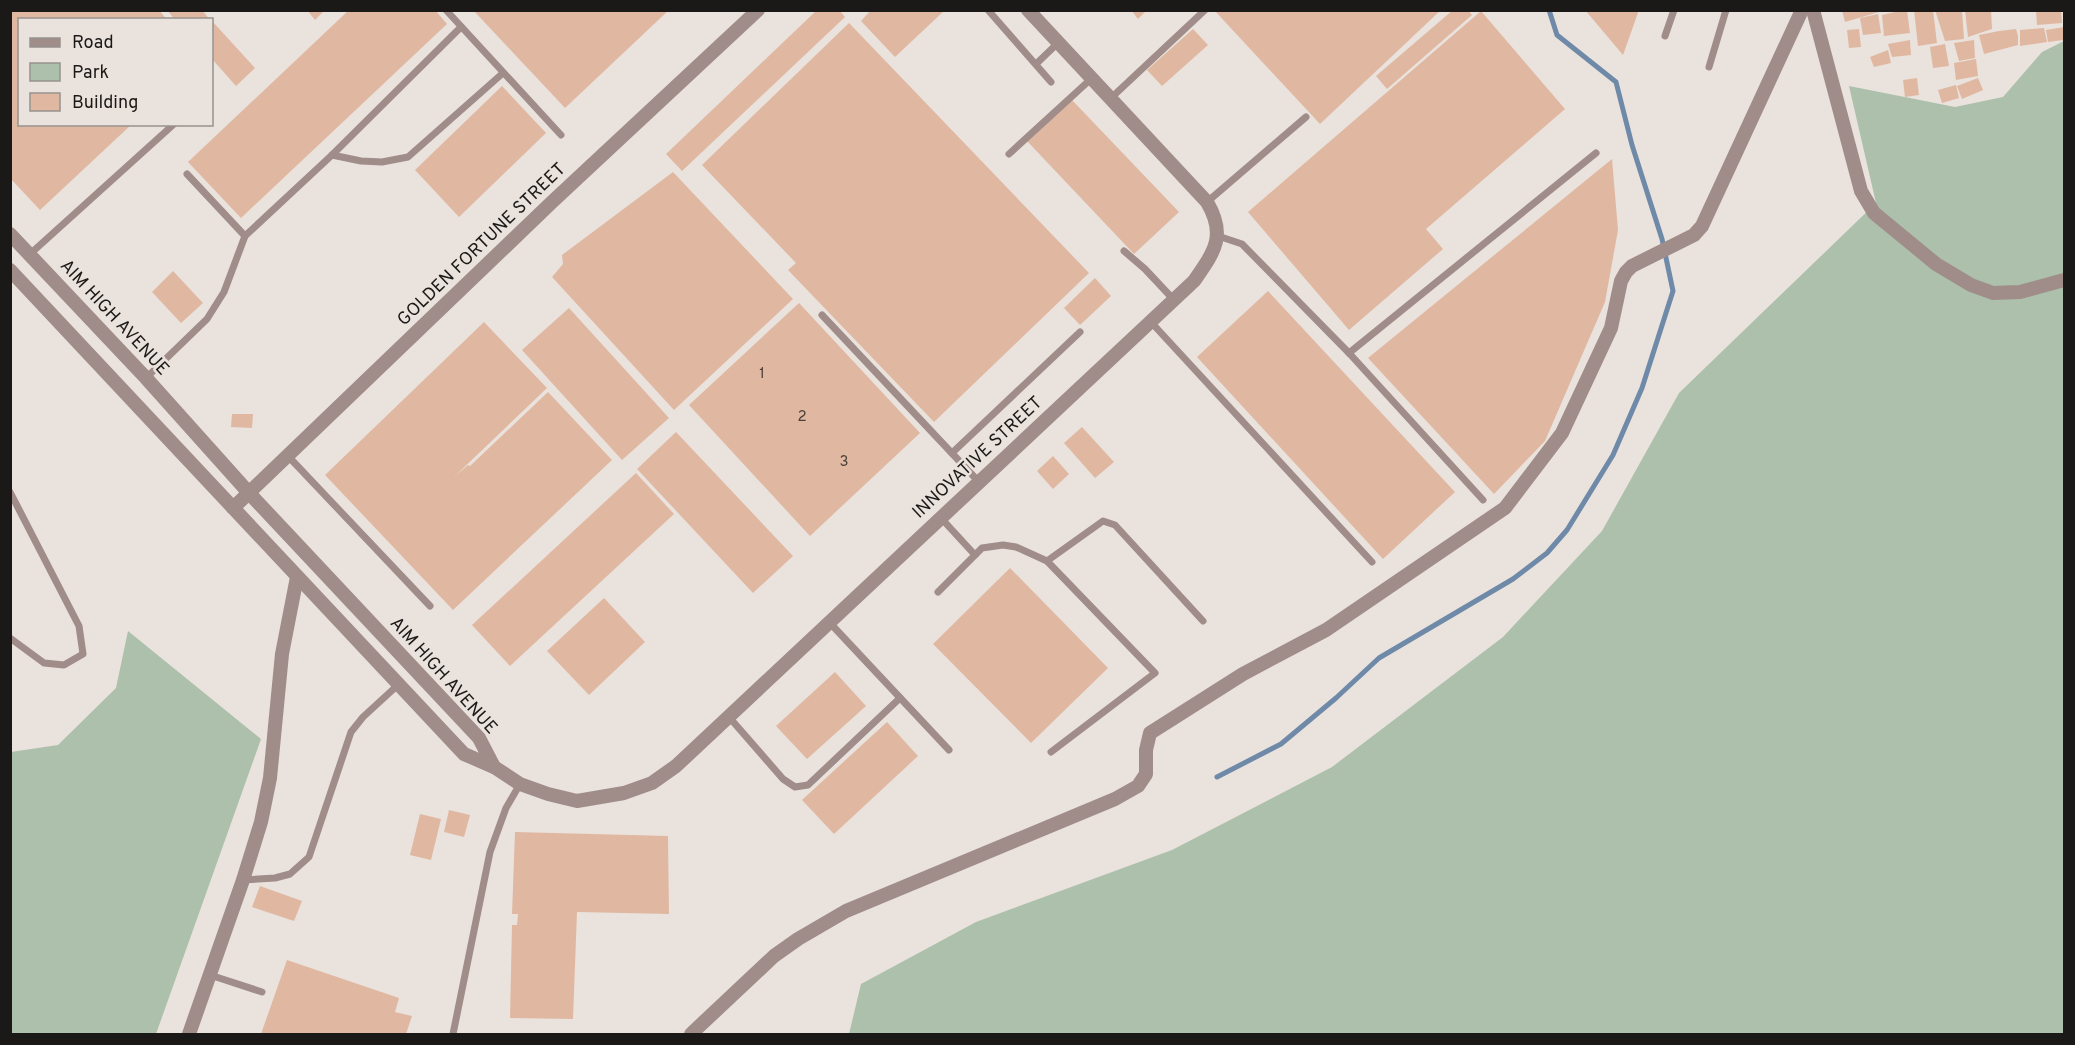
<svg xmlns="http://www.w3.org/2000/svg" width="2075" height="1045" viewBox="0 0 2075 1045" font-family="Overpass,sans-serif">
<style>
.green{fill:#acc0ac}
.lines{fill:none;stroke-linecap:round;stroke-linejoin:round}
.stream{stroke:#6f8aa8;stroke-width:5}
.building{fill:#e0b8a1}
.lane{stroke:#a08c88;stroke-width:7}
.street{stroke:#a08c88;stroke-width:14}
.labels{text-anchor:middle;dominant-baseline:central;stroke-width:5;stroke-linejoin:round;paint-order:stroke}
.number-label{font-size:15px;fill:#4c413a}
.street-label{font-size:18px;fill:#1b1917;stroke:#eae2dd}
</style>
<rect width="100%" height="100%" fill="#eae2dd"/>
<!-- green -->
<g class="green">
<polygon points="2064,41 2064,1034 849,1034 861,984 976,922 1172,850 1332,767 1503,637 1602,531 1679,393 1876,203 1849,86 1955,107 2003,97 2042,52"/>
<polygon points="128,631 261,739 156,1034 11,1034 11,752 58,745 116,688"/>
</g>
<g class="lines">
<!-- stream -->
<polyline class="stream" points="1217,777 1281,744 1336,698 1379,658 1513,579 1547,553 1567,530 1613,455 1642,388 1673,291 1662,239 1632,145 1616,82 1557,35 1549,10"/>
</g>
<!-- building -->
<g class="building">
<polygon points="10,10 159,10 167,20 20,20 20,124 132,124 40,210 10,178"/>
<polygon points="167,10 202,10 210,20 175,20"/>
<polygon points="307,10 325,10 315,20"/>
<polygon points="349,10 435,10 447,24 241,218 188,162"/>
<polygon points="473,10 669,10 565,108"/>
<polygon points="817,10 839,10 845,17 682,171 666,154"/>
<polygon points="871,10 945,10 895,57 861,21"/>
<polygon points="1131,10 1147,10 1138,19"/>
<polygon points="1214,10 1441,10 1320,124"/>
<polygon points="1453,10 1468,10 1472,15 1387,89 1376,76"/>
<polygon points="1585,10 1639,10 1623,55"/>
<polygon points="1842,10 1878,10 1879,12 1845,22"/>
<polygon points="1904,10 1907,10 1910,33 1884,36 1882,15"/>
<polygon points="1914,10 1933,10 1937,43 1918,46"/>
<polygon points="1935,10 1962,10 1964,39 1945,41"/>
<polygon points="1965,10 1991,10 1992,29 1968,37"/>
<polygon points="2061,10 2062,23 2037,25 2036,11"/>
<polygon points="1481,11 1565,109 1426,229 1443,249 1349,330 1248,212"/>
<polygon points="1878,14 1881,33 1863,35 1860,18"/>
<polygon points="212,21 255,68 236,86 212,59"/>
<polygon points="849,23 1089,273 934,422 788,270 796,263 702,165"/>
<polygon points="2064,27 2063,40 2048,42 2046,30"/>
<polygon points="2044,28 2047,42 2020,46 2020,30"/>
<polygon points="1193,29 1208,45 1162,86 1147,70"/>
<polygon points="1859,29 1861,47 1849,48 1847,30"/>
<polygon points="2016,29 2018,36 2018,45 1984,54 1979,35 1999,31"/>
<polygon points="1910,40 1911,55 1892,57 1888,44"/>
<polygon points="1974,40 1975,58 1959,61 1954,43"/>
<polygon points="1945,44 1949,66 1933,68 1930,47"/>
<polygon points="1888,50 1891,63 1874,67 1870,57"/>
<polygon points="1976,59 1978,76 1956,80 1954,63"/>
<polygon points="1917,78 1919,95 1905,97 1903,80"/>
<polygon points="1978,78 1983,90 1962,99 1957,86"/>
<polygon points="1956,85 1959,98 1942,103 1938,90"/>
<polygon points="502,86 546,133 459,217 415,170"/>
<polygon points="1071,99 1179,212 1134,254 1027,141"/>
<polygon points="1612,159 1618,230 1605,302 1545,441 1494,494 1368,358"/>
<polygon points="673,172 793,299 674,410 552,277 563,264 562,255"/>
<polygon points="173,271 203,303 181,323 152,292"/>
<polygon points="1095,278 1111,296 1080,325 1064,308"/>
<polygon points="1268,291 1455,492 1383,559 1197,357"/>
<polygon points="799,303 920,433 810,536 689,405"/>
<polygon points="569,308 669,418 622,460 522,350"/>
<polygon points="484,322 547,388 455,476 468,465 470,466 548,392 612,460 453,610 325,475"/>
<polygon points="232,414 253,414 252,428 231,427"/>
<polygon points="1082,427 1114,462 1095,478 1064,443"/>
<polygon points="676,432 793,556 753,593 637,469"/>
<polygon points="1053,456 1069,474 1053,489 1037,471"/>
<polygon points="636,473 674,514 510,666 472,625"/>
<polygon points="1010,568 1108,668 1031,743 933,644"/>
<polygon points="604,598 645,642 589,695 547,651"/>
<polygon points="835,672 866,706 807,759 776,726"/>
<polygon points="887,722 918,756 834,834 802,800"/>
<polygon points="449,810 470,815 464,837 444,832"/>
<polygon points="420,814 441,819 431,860 410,855"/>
<polygon points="515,832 668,836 669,914 577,912 573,1019 510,1018 512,925 517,925 518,914 512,914"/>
<polygon points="260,886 302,901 294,921 252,907"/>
<polygon points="287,960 399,998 395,1012 412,1016 406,1034 261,1034"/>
</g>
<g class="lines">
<!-- lane -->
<g class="lane">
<polyline points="446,10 561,135"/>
<polyline points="988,10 1051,82"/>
<polyline points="1665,36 1674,10"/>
<polyline points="1036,64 1059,42"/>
<polyline points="1709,67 1726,10"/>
<polyline points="1111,98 1205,10"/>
<polyline points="1009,154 1092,78"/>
<polyline points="332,155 361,161 382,162 408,157 503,73"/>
<polyline points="187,174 245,236"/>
<polyline points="1207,202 1306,117"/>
<polyline points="1218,236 1242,244 1349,353 1483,500"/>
<polyline points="1124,251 1145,269 1174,300"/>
<polyline points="30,254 174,124"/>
<polyline points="822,315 979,482"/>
<polyline points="1150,321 1372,562"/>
<polyline points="1349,353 1596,153"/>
<polyline points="146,378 207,319 224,292 245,236 332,155 461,27"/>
<polyline points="952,453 1080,332"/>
<polyline points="287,455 430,606"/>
<polyline points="10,492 79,626 83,654 64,665 44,663 10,638"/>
<polyline points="941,518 975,555"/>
<polyline points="1047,561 1103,521 1115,525 1203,621"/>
<polyline points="938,592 982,548 1003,545 1016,547 1047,561 1155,673 1051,752"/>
<polyline points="830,623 949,750"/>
<polyline points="729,717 783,779 795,787 808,785 900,698"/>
<polyline points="243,880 275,878 290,874 309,857 351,732 363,717 399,684"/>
<polyline points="210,975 262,992"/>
<polyline points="453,1034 490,852 506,808 520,784"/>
</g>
<!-- street -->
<g class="street">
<polyline points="1813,10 1861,191 1874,213 1936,264 1971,285 1993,293 2020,292 2064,280"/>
<polyline points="10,234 146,378 249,493 479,738 494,767"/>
<path d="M10,270l454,484 30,13 26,17 28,10 29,7 47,-8 28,-10 24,-17 518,-485c20,-29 33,-45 13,-79l-179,-192"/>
<polyline points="233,508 552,202 758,10"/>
<polyline points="189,1034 243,880 261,822 270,778 282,654 297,577"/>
<polyline points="691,1034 774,956 798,939 846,911 1115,799 1138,786 1146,774 1146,750 1150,733 1243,674 1326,630 1505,508 1562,433 1611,328 1621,281 1626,272 1632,266 1694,235 1702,226 1802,10"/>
</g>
</g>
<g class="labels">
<!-- number labels -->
<g class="number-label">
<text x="762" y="374">1</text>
<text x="802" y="417">2</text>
<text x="844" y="462">3</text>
</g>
<!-- street labels -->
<g class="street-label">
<text transform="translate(482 245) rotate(-44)">GOLDEN FORTUNE STREET</text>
<text transform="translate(114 318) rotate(47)">AIM HIGH AVENUE</text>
<text transform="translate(978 458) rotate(-43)">INNOVATIVE STREET</text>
<text transform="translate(443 676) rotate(48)">AIM HIGH AVENUE</text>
</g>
</g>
<!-- border -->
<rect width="2075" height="1045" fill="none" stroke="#1b1917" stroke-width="24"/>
<!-- legend -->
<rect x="18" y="18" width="195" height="108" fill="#eae2dd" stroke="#97928e" stroke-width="1.5"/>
<rect x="30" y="38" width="30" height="9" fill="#a08c88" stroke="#97928e" stroke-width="1.5"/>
<text x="72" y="48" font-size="18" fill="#1b1917">Road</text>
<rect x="30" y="63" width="30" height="18" fill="#acc0ac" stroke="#97928e" stroke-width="1.5"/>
<text x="72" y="78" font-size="18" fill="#1b1917">Park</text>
<rect x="30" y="93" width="30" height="18" fill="#e0b8a1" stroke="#97928e" stroke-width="1.5"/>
<text x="72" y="108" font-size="18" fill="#1b1917">Building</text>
</svg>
